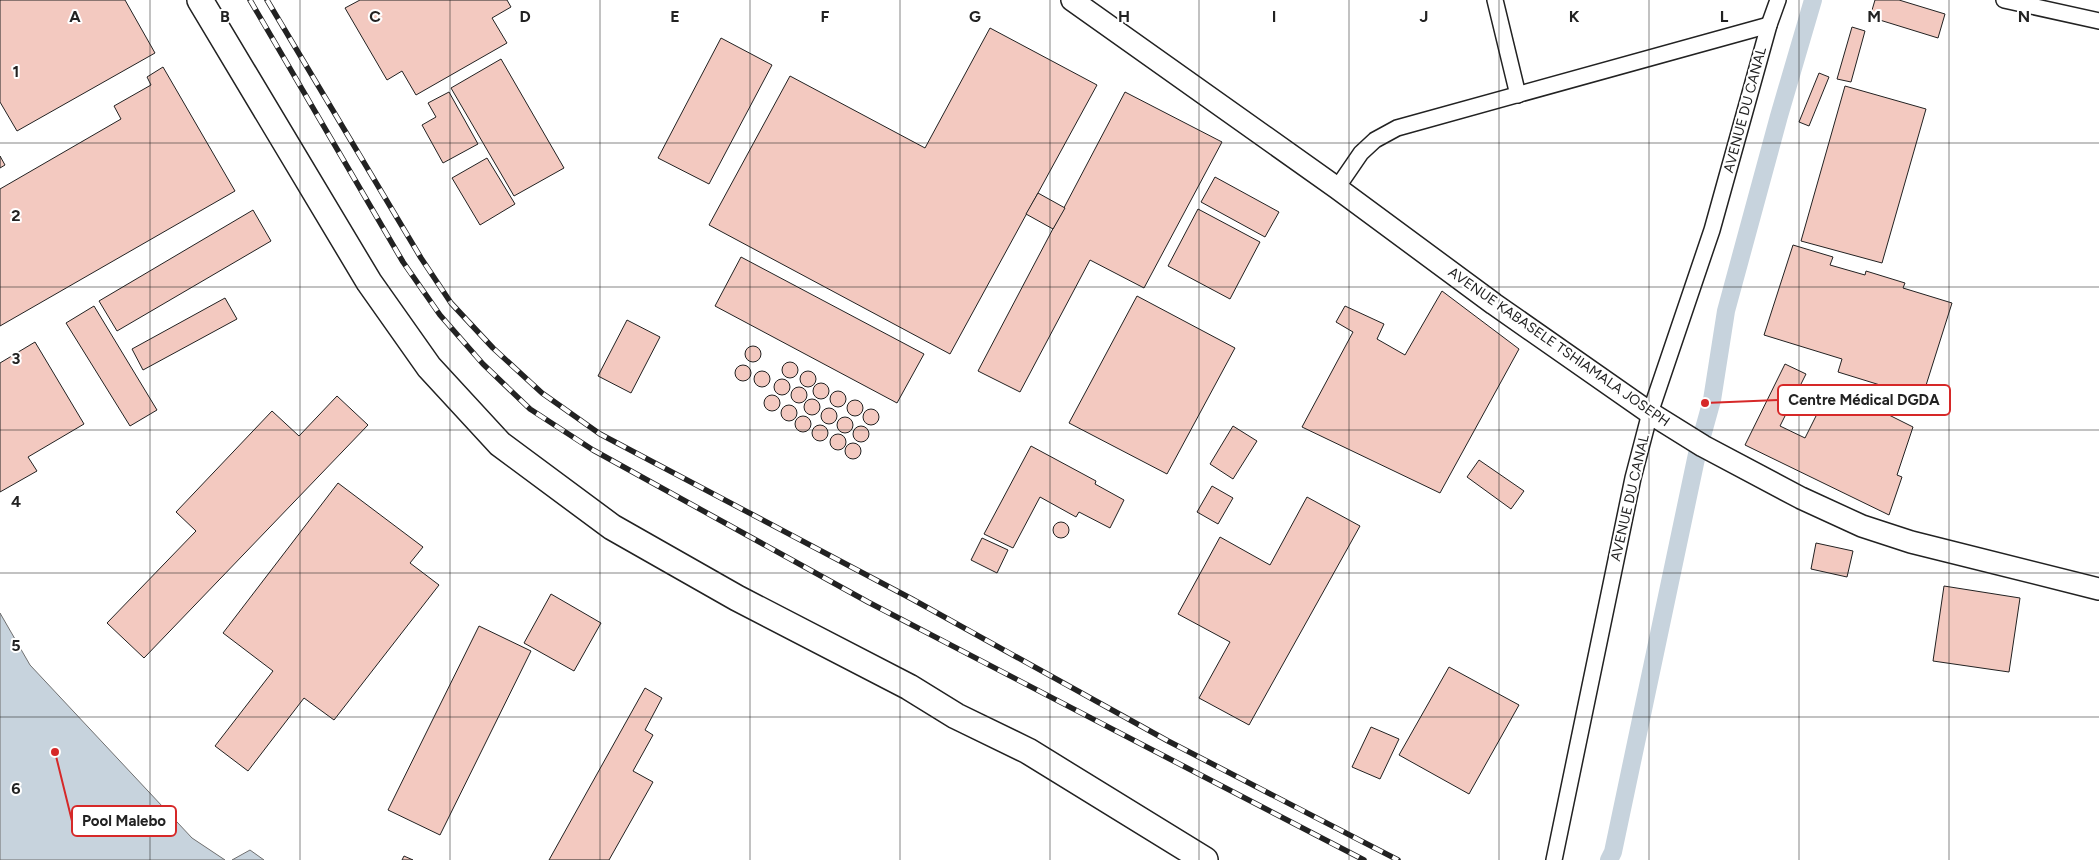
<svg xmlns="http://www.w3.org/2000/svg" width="2099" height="860" viewBox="0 0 2099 860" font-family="Figtree,sans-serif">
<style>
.water{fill:#c7d3dd;stroke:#6f6f6f}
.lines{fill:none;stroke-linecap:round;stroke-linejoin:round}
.canal{stroke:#c7d3dd;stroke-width:18}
.building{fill:#f3c9c0;stroke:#222}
.street-casing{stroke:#222;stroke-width:18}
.secondary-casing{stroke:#222;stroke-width:24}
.primary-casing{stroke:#222;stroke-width:28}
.street{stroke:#fff;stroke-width:15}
.secondary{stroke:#fff;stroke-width:21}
.primary{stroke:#fff;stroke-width:25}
.rail-casing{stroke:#222;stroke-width:5.5}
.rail{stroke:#fff;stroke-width:4;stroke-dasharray:11;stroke-linecap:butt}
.grid{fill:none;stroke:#222;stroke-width:1;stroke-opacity:0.55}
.labels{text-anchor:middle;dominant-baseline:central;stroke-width:4;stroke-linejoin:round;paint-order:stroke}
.street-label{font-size:14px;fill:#222;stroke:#fff}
.grid-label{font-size:16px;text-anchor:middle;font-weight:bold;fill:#222;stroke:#fff;stroke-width:4;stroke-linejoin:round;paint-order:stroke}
.leader{fill:none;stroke:#d62828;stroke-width:2}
.callout-dot{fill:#d62828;stroke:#fff;stroke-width:2}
.callout{fill:#fff;stroke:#d62828;stroke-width:2}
.callout-label{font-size:15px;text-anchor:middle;font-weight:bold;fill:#222}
</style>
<rect width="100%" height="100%" fill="#fff"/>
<!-- water -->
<g class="water">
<polygon points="0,613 30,665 192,838 225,860 0,860"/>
<polygon points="250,850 264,860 232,860"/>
</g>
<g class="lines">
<!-- canal -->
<polyline class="canal" points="1609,860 1613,852 1697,454 1712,400 1726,311 1779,116 1813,0"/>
</g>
<!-- building -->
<g class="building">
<polygon points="0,0 125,0 155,53 17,131 0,102"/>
<polygon points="360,0 507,0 511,7 492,18 507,43 416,95 402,71 387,80 345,8"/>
<polygon points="1875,0 1899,0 1945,14 1938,38 1870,17"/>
<polygon points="1852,27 1865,31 1851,82 1837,79"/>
<polygon points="990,28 1097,85 950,354 709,225 790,76 925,148"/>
<polygon points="721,38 772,65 709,184 658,158"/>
<polygon points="501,59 564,168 514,196 451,88"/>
<polygon points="163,67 235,191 0,326 0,189 121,119 114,106 151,85 147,77"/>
<polygon points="1819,73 1829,77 1809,126 1799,122"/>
<polygon points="1845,86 1926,109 1882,263 1801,241"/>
<polygon points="449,92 478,144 443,163 422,125 436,117 428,103"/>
<polygon points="1125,92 1222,142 1144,288 1090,260 1020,392 978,371"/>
<polygon points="0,156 5,165 0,168"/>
<polygon points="487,158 515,204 480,225 452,178"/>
<polygon points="1215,177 1279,212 1265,237 1201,202"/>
<polygon points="1038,193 1065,208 1053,229 1026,214"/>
<polygon points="1198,209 1260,242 1230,299 1168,266"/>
<polygon points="253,210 271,241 117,331 99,301"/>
<polygon points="1793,245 1833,257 1830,265 1865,275 1866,271 1905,283 1903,288 1952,303 1922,398 1838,372 1842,359 1764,335"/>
<polygon points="741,257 924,354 897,403 715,306"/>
<polygon points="1442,291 1519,349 1440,493 1302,427 1353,332 1336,322 1345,306 1384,324 1377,339 1405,355"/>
<polygon points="1137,296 1235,348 1167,474 1069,423"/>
<polygon points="225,298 237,319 143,370 132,349"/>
<polygon points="94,306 157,410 130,426 66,323"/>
<polygon points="627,320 660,337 631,393 598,376"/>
<polygon points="35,342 84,424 28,457 37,471 0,492 0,363"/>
<circle cx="753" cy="354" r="8"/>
<circle cx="790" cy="370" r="8"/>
<polygon points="1785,364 1806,374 1780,426 1805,438 1831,386 1913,427 1897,475 1902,477 1889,515 1745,445"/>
<circle cx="743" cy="373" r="8"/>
<circle cx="762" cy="379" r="8"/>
<circle cx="808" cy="379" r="8"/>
<circle cx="782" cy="387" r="8"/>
<circle cx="821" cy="391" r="8"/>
<circle cx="799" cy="395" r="8"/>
<circle cx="838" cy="399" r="8"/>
<circle cx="772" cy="403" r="8"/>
<polygon points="337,396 368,425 144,658 107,623 196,531 176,512 272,411 299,436"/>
<circle cx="812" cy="407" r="8"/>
<circle cx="855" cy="408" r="8"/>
<circle cx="789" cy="413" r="8"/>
<circle cx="829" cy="416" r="8"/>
<circle cx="871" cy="417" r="8"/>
<circle cx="803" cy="424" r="8"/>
<circle cx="845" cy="425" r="8"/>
<circle cx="820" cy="433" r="8"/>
<polygon points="1233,426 1257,441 1233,479 1210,464"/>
<circle cx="861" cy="434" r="8"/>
<circle cx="838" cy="442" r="8"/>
<circle cx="853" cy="451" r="8"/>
<polygon points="1031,446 1096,481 1095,484 1124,500 1110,528 1079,512 1076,517 1040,497 1013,548 984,534"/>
<polygon points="1479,460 1524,491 1511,509 1467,477"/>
<polygon points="338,483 423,547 410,563 439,585 334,720 304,698 248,771 215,746 273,671 223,633"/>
<polygon points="1212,486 1233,498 1218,524 1197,512"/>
<polygon points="1307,497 1360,526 1249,725 1199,698 1230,642 1178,614 1220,537 1270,565"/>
<circle cx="1061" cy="530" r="8"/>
<polygon points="982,538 1008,550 997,573 971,560"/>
<polygon points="1816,543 1853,551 1847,577 1811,569"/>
<polygon points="1944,586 2020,598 2009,672 1933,661"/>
<polygon points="551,594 601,623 574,671 524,643"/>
<polygon points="479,626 531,651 440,835 388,810"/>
<polygon points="1449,667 1519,705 1469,794 1399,755"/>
<polygon points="645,688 662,698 645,730 653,735 633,771 653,782 609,860 549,860"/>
<polygon points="1371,727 1399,739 1380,779 1352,767"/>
<polygon points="404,856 413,860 402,860"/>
</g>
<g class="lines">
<defs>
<g id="street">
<polyline points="1495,0 1518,95"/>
<polyline points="2004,0 2099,21"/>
<polyline points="1337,188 1361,153 1375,140 1397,128 1769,25"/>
<polyline points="1554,860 1633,478 1650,413 1712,230 1769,25 1778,0"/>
</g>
<polyline id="secondary" points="1072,0 1337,188 1494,304 1650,413 1703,446 1801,498 1862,526 1911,542 2099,589"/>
<polyline id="primary" points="200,0 369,282 429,367 500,444 612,527 737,598 909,687 956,716 1028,751 1205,860"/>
</defs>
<!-- street casing -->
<use href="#street" class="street-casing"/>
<!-- secondary casing -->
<use href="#secondary" class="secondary-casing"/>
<!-- primary casing -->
<use href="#primary" class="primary-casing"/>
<!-- street -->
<use href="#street" class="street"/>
<!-- secondary -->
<use href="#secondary" class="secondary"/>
<!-- primary -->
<use href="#primary" class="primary"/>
<defs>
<g id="rail">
<polyline points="250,0 403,262 440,315 483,364 530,409 593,450 868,602 1364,860"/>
<polyline points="267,0 421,258 451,303 493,348 542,393 600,434 912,599 1168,741 1398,860"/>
</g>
</defs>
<!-- rail casing -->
<use href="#rail" class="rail-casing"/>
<!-- rail -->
<use href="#rail" class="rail"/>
</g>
<!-- grid -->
<path class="grid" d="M150,0v860M300,0v860M450,0v860M600,0v860M750,0v860M900,0v860M1050,0v860M1199,0v860M1349,0v860M1499,0v860M1649,0v860M1799,0v860M1949,0v860M0,143h2099M0,287h2099M0,430h2099M0,573h2099M0,717h2099"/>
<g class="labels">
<!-- street labels -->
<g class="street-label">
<text transform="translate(1745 110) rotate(-75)">AVENUE DU CANAL</text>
<text transform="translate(1559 347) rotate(35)">AVENUE KABASELE TSHIAMALA JOSEPH</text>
<text transform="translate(1630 498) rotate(-77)">AVENUE DU CANAL</text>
</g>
</g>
<g class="grid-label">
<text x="75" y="22">A</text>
<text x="225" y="22">B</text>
<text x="375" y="22">C</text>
<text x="525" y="22">D</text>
<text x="675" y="22">E</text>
<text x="825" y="22">F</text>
<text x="975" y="22">G</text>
<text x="1124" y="22">H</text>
<text x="1274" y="22">I</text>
<text x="1424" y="22">J</text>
<text x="1574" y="22">K</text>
<text x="1724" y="22">L</text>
<text x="1874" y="22">M</text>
<text x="2024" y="22">N</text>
<text x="16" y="77">1</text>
<text x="16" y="221">2</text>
<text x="16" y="364">3</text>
<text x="16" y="507">4</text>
<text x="16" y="651">5</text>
<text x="16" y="794">6</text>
</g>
<!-- callouts -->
<path class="leader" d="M1705 403L1778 400M55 752L72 821"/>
<g class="callout-dot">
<circle cx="1705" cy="403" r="5"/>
<circle cx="55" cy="752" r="5"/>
</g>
<g class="callout">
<rect x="1778" y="385" width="172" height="30" rx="5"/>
<rect x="72" y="806" width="104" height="30" rx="5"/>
</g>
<g class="callout-label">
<text x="1864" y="405">Centre Médical DGDA</text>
<text x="124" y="826">Pool Malebo</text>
</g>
</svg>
